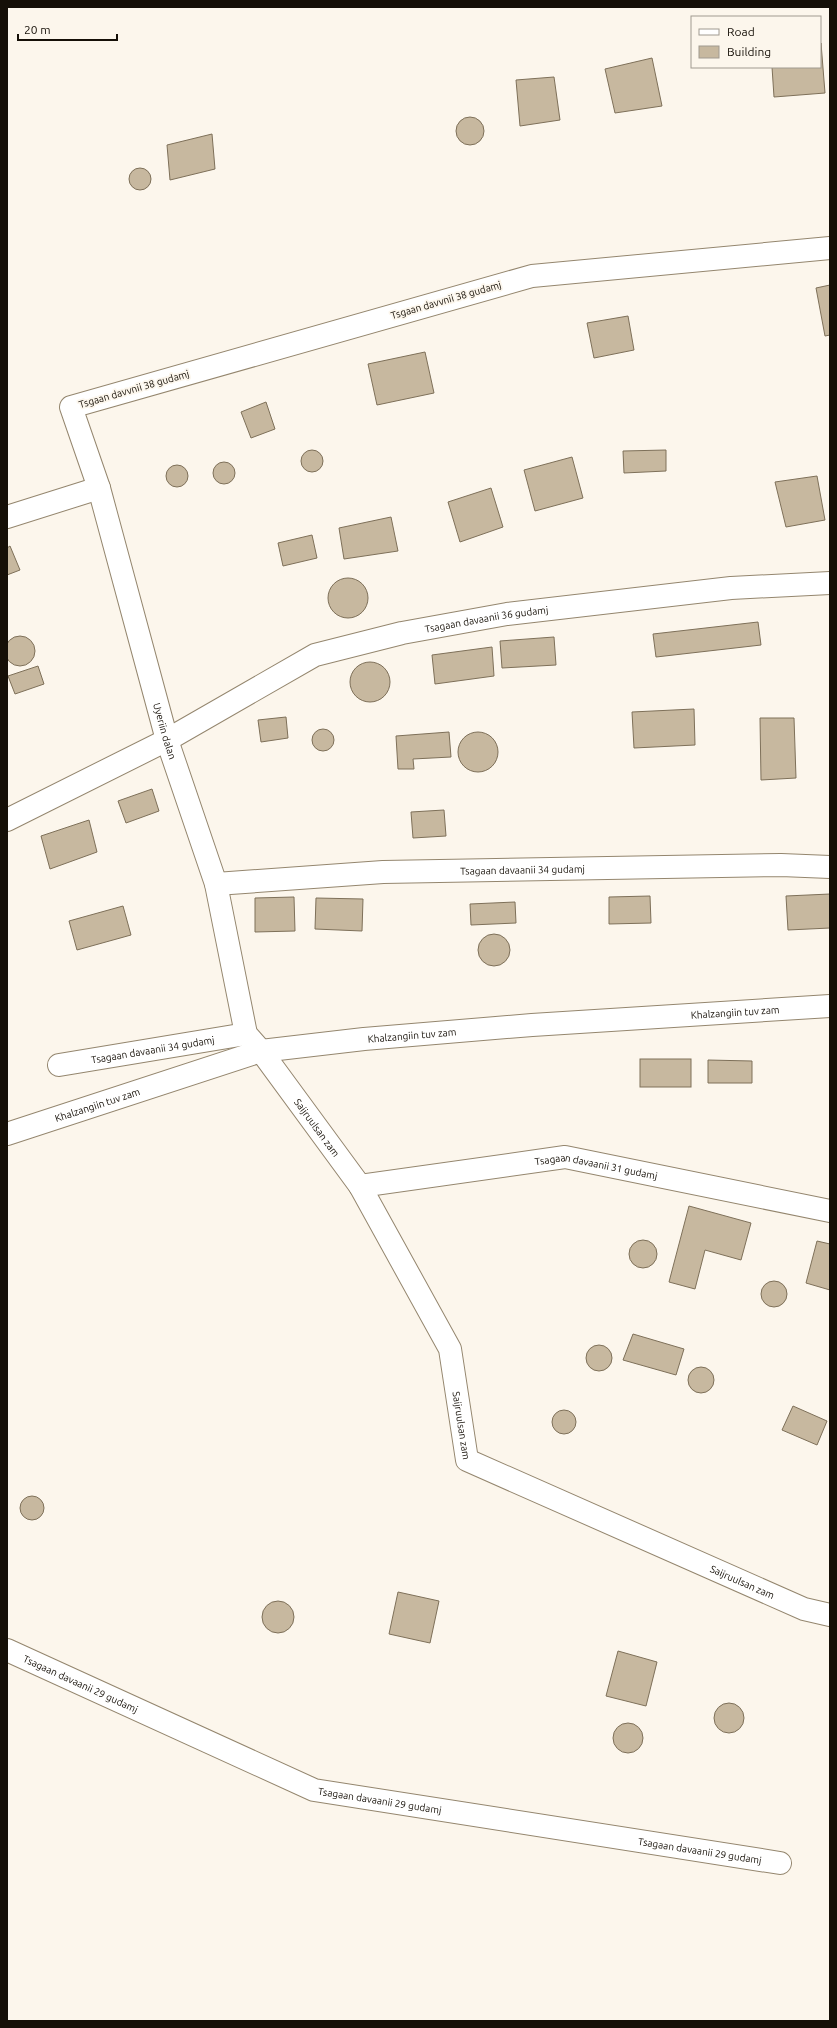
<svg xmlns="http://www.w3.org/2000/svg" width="837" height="2028" viewBox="0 0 837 2028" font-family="Ubuntu,sans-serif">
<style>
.building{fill:#c7b89f;stroke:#7e7059}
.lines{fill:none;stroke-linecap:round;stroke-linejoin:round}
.minor-casing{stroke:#94866e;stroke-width:24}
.minor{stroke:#fff;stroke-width:22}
.labels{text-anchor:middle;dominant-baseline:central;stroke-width:3.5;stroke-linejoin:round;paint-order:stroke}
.street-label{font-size:10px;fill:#150f07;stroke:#fcf6ec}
</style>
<rect width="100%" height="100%" fill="#fcf6ec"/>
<!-- building -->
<g class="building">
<polygon points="821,43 825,93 774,97 772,67 820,67"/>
<polygon points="652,58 662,106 615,113 605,69"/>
<polygon points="554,77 560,120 520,126 516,80"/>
<circle cx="470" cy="131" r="14"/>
<polygon points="212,134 215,169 170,180 167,145"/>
<circle cx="140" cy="179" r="11"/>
<polygon points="830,285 830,335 825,336 816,288"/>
<polygon points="628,316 634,350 594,358 587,323"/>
<polygon points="425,352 434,393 377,405 368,364"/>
<polygon points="266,402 275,429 251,438 241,412"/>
<polygon points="666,450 666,471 624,473 623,451"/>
<circle cx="312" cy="461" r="11"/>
<polygon points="572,457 583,498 535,511 524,470"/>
<circle cx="224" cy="473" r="11"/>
<circle cx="177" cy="476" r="11"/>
<polygon points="817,476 825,520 786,527 775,482"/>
<polygon points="491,488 503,527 460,542 448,502"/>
<polygon points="391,517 398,551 344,559 339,528"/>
<polygon points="312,535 317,558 283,566 278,543"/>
<polygon points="10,546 20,570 7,575 7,548"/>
<circle cx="348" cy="598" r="20"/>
<polygon points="758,622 761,645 656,657 653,634"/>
<circle cx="20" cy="651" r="15"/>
<polygon points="554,637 556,665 502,668 500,641"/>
<polygon points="492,647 494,676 435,684 432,655"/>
<circle cx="370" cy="682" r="20"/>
<polygon points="38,666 44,684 15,694 8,676"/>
<polygon points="694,709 695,745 634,748 632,712"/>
<polygon points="286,717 288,738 261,742 258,720"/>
<polygon points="760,718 794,718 796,778 761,780"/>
<circle cx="323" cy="740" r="11"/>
<polygon points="449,732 451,757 413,759 414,769 398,769 396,736"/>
<circle cx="478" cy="752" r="20"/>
<polygon points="152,789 159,811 126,823 118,801"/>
<polygon points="444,810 446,836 413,838 411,812"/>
<polygon points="89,820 97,852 50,869 41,836"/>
<polygon points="830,894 830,928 788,930 786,896"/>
<polygon points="650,896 651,923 609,924 609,897"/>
<polygon points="294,897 295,931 255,932 255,898"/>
<polygon points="316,898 363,899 362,931 315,929"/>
<polygon points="515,902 516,923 471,925 470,904"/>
<polygon points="123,906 131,935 77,950 69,921"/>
<circle cx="494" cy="950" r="16"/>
<rect x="640" y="1059" width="51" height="28"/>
<polygon points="708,1060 752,1061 752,1083 708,1083"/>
<polygon points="689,1206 751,1223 741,1260 705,1250 695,1289 669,1282"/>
<circle cx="643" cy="1254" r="14"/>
<polygon points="817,1241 830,1244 830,1290 806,1283"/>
<circle cx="774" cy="1294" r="13"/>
<polygon points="633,1334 684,1349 676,1375 623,1360"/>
<circle cx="599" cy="1358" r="13"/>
<circle cx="701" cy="1380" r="13"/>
<polygon points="793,1406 827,1421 817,1445 782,1430"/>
<circle cx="564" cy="1422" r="12"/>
<circle cx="32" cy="1508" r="12"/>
<polygon points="398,1592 439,1601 430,1643 389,1634"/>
<circle cx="278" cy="1617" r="16"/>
<polygon points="618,1651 657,1662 646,1706 606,1696"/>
<circle cx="729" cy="1718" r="15"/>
<circle cx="628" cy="1738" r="15"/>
</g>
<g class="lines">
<defs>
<g id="minor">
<path id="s1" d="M830,248l-298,28 -461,131 28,81 68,252 49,144 30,150 15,17 99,135 90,163 17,111 337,149 26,6"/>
<polyline points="7,517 99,488"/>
<path id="s2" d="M7,820l160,-80 148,-85 87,-22 105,-19 224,-26 99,-5"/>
<path id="s3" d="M216,884l167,-12 398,-7 49,2"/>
<path id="s4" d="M59,1065l187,-31"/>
<path id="s5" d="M7,1134l254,-83 103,-12 168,-14 298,-19"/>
<path id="s6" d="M360,1186l205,-29 265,54"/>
<path id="s7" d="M7,1650l307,140 466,73"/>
</g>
</defs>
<!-- minor casing -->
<use href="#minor" class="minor-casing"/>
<!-- minor -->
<use href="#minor" class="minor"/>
</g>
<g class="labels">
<!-- street labels -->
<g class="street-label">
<text transform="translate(446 300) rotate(-16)">Tsgaan davvnii 38 gudamj</text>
<text transform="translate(134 389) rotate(-16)">Tsgaan davvnii 38 gudamj</text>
<text stroke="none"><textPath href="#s2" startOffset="525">Tsagaan davaanii 36 gudamj</textPath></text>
<text stroke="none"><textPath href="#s1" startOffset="1116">Uyeriin dalan</textPath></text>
<text stroke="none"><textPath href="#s3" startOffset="307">Tsagaan davaanii 34 gudamj</textPath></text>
<text stroke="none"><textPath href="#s5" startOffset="743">Khalzangiin tuv zam</textPath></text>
<text stroke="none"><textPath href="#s5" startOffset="419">Khalzangiin tuv zam</textPath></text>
<text stroke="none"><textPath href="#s4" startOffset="95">Tsagaan davaanii 34 gudamj</textPath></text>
<text stroke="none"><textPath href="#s5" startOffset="95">Khalzangiin tuv zam</textPath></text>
<text stroke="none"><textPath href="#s1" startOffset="1548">Saijruulsan zam</textPath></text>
<text stroke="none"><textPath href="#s6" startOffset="239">Tsagaan davaanii 31 gudamj</textPath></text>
<text stroke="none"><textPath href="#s1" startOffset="1884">Saijruulsan zam</textPath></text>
<text stroke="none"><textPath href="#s1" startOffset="2220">Saijruulsan zam</textPath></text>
<text stroke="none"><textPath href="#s7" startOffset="81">Tsagaan davaanii 29 gudamj</textPath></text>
<text stroke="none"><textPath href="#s7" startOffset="404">Tsagaan davaanii 29 gudamj</textPath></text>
<text stroke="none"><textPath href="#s7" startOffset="728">Tsagaan davaanii 29 gudamj</textPath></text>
</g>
</g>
<!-- border -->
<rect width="837" height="2028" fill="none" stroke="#150f07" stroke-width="16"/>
<!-- legend -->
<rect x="691" y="16" width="130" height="52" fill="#fcf6ec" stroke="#a09a90"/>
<rect x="699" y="29" width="20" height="6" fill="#ffffff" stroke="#a09a90"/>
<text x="727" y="36" font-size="12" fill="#150f07">Road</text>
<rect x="699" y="46" width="20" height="12" fill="#c7b89f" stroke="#a09a90"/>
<text x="727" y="56" font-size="12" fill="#150f07">Building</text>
<!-- scale -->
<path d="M18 34v6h99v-6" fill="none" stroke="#150f07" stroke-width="2"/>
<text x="24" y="34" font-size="12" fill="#150f07" stroke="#fcf6ec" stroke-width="3" paint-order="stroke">20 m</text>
</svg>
